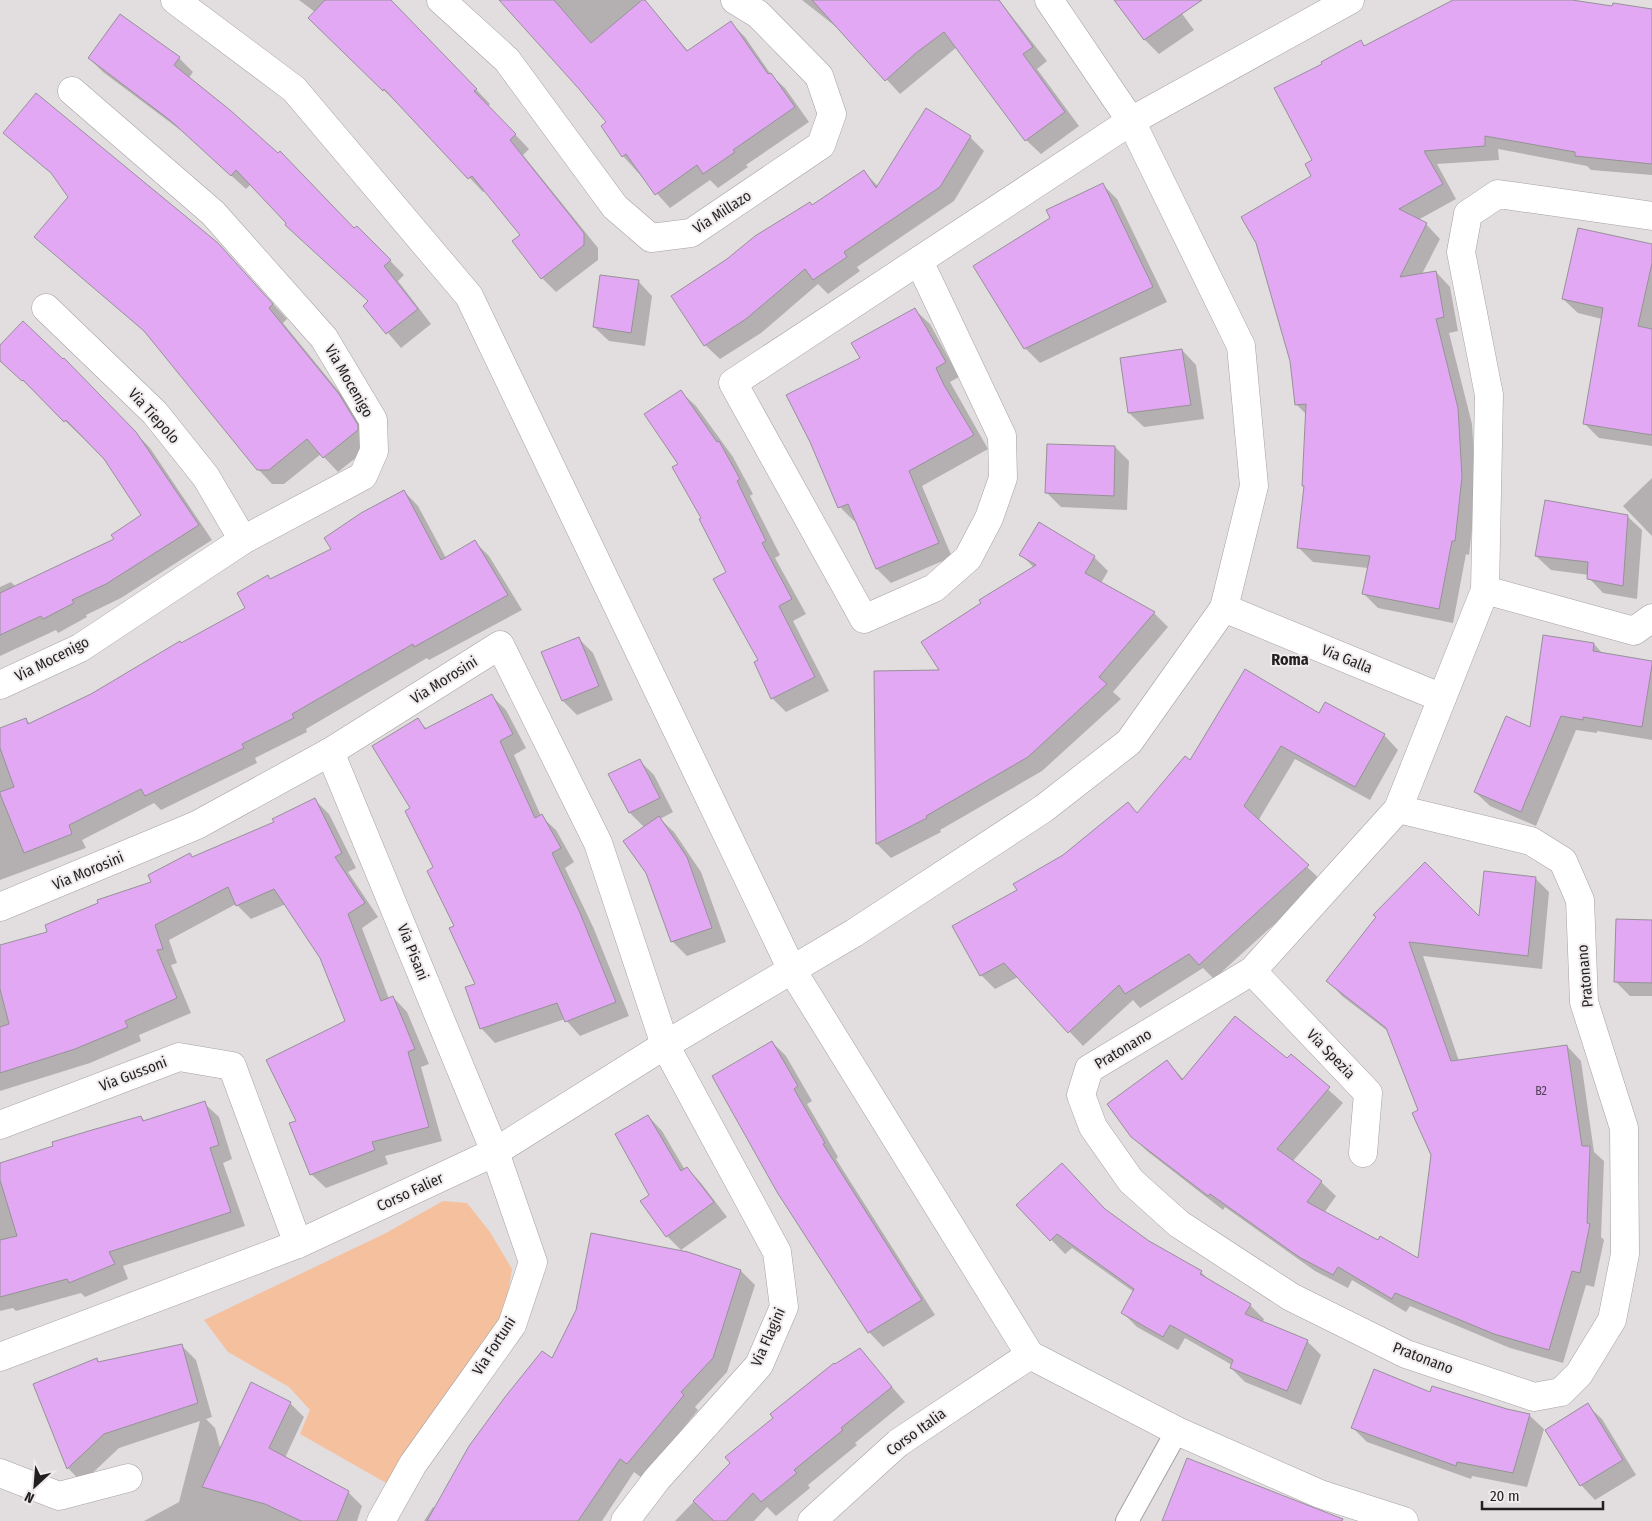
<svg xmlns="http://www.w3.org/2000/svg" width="1652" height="1521" viewBox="0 0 1652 1521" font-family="'Fira Sans Condensed',sans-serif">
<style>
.green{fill:#f5c09e}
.shadow{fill:#0003}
.building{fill:#e3a8f4;stroke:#959296}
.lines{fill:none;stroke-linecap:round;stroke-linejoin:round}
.lane-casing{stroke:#a6a1a3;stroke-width:24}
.street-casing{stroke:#a6a1a3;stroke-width:29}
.secondary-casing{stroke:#a6a1a3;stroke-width:29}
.lane{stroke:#fff;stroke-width:22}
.street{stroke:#fff;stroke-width:28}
.secondary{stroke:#fff;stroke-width:28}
.labels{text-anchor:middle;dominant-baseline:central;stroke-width:4;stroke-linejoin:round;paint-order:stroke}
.number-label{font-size:12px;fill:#524155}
.street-label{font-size:15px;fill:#211f20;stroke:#efeaec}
.neighbourhood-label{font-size:16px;font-weight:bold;fill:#211f20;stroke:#efeaec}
</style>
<rect width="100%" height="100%" fill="#e2dddf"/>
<!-- green -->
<polygon class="green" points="443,1201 467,1203 490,1232 512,1269 505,1310 388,1484 300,1434 310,1410 289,1387 228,1352 204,1320 386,1233"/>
<!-- shadow -->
<g class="shadow">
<polygon points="299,0 384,0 414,25 490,104 488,106 529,149 523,155 598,248 598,260 556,292 542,278 522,235 486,190 483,192 399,103 398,104 310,18 315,12"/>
<polygon points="500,0 640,0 642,2 644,0 689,52 731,23 745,37 772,76 785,88 809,122 746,165 748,167 718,188 710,180 670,208 623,156 608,123 580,88"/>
<polygon points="802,0 999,0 1047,61 1037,69 1079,126 1041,154 1026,140 957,47 900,94 844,33"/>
<polygon points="1115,0 1172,0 1194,30 1159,54 1145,40"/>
<polygon points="1456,0 1563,0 1614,8 1652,10 1652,175 1591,170 1587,166 1498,149 1499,160 1437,164 1456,199 1418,220 1426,224 1440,239 1422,274 1436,272 1450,287 1458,331 1449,333 1472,424 1476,492 1469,555 1466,554 1453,623 1378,608 1363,593 1368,568 1313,562 1299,548 1305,487 1303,485 1306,414 1296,404 1312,177 1324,64 1360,42 1365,46"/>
<polygon points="89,58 179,58 193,72 188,79 354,230 357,227 404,275 398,281 431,324 401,348 365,306 369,301 288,223 251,184 246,189 187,135 103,72"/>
<polygon points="4,133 218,244 287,319 283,323 354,410 372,445 338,472 321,454 284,484 272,484 258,469 151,337 36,236 70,197 57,178"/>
<polygon points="970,137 984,151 954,201 857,267 860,271 828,294 818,284 761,333 720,359 705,345 728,260 864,172 879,187"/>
<polygon points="1102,184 1117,199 1167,302 1040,363 1025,348 1051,219"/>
<polygon points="1652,246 1652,446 1599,438 1585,424 1602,319 1578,313 1563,299"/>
<polygon points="638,281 652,296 645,346 609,341 594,327"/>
<polygon points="915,310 930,324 959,377 950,382 988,449 922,486 952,557 891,583 877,569 856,520 854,521 840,507 862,358"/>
<polygon points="0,347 79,374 150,448 212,540 121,598 86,615 87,617 58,633 56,630 0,656 0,587 11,582 16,587 116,540 143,516 105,459 0,359"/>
<polygon points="1182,350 1196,365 1204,419 1144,427 1129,413"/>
<polygon points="681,392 696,406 733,457 753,494 750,496 780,555 775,558 806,614 793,621 829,691 786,712 772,698 727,572 680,464"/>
<polygon points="1115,447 1129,461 1127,510 1061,507 1047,493"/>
<polygon points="1652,478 1652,536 1623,506"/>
<polygon points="404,491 418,506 446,558 475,542 489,556 522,610 429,660 427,658 306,729 307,732 255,758 257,763 161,810 154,803 82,840 86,848 0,880 0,729 26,719 30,724 91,695 247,608 271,580 333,549"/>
<polygon points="1627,516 1642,530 1637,599 1603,593 1589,578 1589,575 1551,570 1536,556"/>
<polygon points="1021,554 1094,557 1108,571 1101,583 1154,613 1168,627 1113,692 1121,699 1042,771 940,830 941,832 891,858 877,844 875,672 942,672 1034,568"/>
<polygon points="579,639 593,653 613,700 577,715 563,701"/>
<polygon points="1594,644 1603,654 1652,662 1652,740 1597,731 1597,733 1576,730 1536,826 1490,806 1475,792 1531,728"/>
<polygon points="492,696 506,710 526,748 514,755 541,816 556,830 574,862 565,868 594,929 629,1016 580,1036 565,1019 495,1043 481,1028 477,984 412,808 418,720 428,730"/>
<polygon points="1319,714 1384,735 1398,750 1370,800 1295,759 1258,821 1322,881 1214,979 1203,968 1140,1008 1133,1000 1083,1046 1018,977 995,989 981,975 1019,890 1138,814 1190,762"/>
<polygon points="640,761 654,775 673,812 660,819 674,832 701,872 726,942 687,956 672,941 645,828 630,813 610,775"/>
<polygon points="314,799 329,814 356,868 348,872 378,917 362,928 389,999 393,997 407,1012 429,1064 421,1067 442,1141 385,1156 388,1164 326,1188 311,1174 298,1122 347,1022 321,957 286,904 251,919 236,904 169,940 177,963 171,965 191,1013 139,1035 141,1041 90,1063 0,1091 0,946 49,933 153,883 193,858 276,822"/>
<polygon points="1535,878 1549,892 1542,969 1423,956 1459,1061 1567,1046 1581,1061 1594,1152 1604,1161 1601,1237 1604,1240 1594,1287 1586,1285 1563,1363 1510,1348 1410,1306 1406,1312 1352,1280 1348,1288 1315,1271 1225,1207 1223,1210 1147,1151 1132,1136 1167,1061 1184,1080 1287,1060 1291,1056 1343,1103 1293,1161 1321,1182 1336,1196 1324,1213 1419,1260 1432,1155 1419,1111 1389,1032 1342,996 1328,981 1377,917 1480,918"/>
<polygon points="1652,921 1652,996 1630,996 1615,981"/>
<polygon points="772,1042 786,1056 812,1101 807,1104 838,1157 836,1159 935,1315 883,1347 869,1332 779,1193"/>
<polygon points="204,1103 219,1117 232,1159 223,1163 245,1226 123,1266 128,1279 85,1297 81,1293 16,1311 13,1308 0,1311 0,1164 141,1117 146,1122"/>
<polygon points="648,1116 662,1131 685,1170 687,1168 701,1183 727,1217 681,1250 667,1236 651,1195"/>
<polygon points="1018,1205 1107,1213 1148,1242 1201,1272 1212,1283 1250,1305 1264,1319 1262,1323 1307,1341 1321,1355 1301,1405 1245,1382 1231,1368 1232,1365 1185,1338 1178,1350 1137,1327 1122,1312 1134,1292 1072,1248 1065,1254"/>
<polygon points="741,1271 755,1285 727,1372 695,1407 698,1410 642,1478 634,1472 602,1521 424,1521 433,1507 435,1508 552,1360"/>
<polygon points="182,1346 196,1360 212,1417 206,1419 215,1428 221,1451 290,1403 304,1417 285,1458 348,1492 362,1506 357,1521 144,1521 179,1502 200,1421 119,1448 82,1483 68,1468 34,1384 97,1360 100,1363"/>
<polygon points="860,1350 905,1402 855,1443 857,1445 808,1485 810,1488 776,1516 767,1507 754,1521 675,1521 731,1463 835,1366"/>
<polygon points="1431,1393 1529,1415 1544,1429 1527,1487 1472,1476 1471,1479 1367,1442 1353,1428"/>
<polygon points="1587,1405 1602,1419 1636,1475 1595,1500 1581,1485"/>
</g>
<!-- building -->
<g class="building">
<polygon points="325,0 391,0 477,89 474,91 516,134 510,140 584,233 584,245 541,279 512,241 520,235 472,176 468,179 384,89 383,91 308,18"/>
<polygon points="499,0 554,0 591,43 642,0 645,0 687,51 731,21 768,74 771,73 795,107 733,150 735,152 703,174 697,165 655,195 626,154 622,157 601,126 606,122 579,89"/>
<polygon points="812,0 999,0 1033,47 1023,54 1065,112 1025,141 944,32 916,53 885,81"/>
<polygon points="1114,0 1202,0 1144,40"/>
<polygon points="1453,0 1572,0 1612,6 1613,3 1652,9 1652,164 1575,156 1575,152 1485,136 1485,146 1424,151 1443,184 1399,209 1427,223 1400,277 1436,271 1444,317 1436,319 1458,408 1462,477 1455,541 1452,541 1439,609 1362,594 1370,556 1297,548 1304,486 1302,486 1306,404 1295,405 1290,361 1256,243 1241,217 1311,176 1305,164 1312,160 1274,88 1322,64 1321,62 1361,40 1364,46"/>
<polygon points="120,14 180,57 174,65 230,110 278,153 280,151 354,228 357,226 391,260 384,266 418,309 386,334 363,306 368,301 285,225 286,223 236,170 231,176 171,121 88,58"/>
<polygon points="36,93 218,243 273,304 269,308 339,394 358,425 358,430 323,458 307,439 269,470 257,470 144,331 34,237 68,197 51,173 3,133"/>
<polygon points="926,108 971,136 940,187 844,252 847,257 813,280 805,269 746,319 704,346 671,296 727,259 755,236 810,202 812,205 864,170 876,188"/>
<polygon points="1103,183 1153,287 1024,349 973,266 1050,218 1046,210"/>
<polygon points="1578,228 1652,244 1652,263 1638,326 1652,329 1652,435 1583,424 1603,308 1562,299"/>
<polygon points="600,275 639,280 631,333 593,327"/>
<polygon points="915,308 946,362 936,368 944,385 974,435 909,471 939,543 876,569 848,504 838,508 810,442 786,395 860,358 851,343"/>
<polygon points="23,321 63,359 64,358 136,432 199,525 106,584 72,600 74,603 43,619 41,616 0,635 0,593 114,539 111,535 141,515 104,459 66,420 64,422 23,380 22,381 0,361 0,345"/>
<polygon points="1182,349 1191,405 1128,413 1120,358"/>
<polygon points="681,390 717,442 719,441 740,479 737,481 766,541 762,543 792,599 779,606 815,677 771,699 754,662 758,660 713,579 726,572 699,519 701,518 672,467 678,464 644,414"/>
<polygon points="1047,444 1115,446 1114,496 1045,493"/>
<polygon points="404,490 441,560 475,540 508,595 414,647 413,644 292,714 294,718 242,744 244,748 145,796 141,789 69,825 72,834 24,853 0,794 0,792 14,787 0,748 0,728 26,718 28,724 91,694 180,641 181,643 245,608 237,593 268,575 270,579 331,549 324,538 361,513"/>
<polygon points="1545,500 1628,515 1623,586 1587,579 1588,562 1535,556"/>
<polygon points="1039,522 1095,556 1085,573 1155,612 1099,677 1107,684 1028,757 926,816 927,818 876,844 874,671 939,670 921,642 981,603 979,600 1036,565 1019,555"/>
<polygon points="1543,635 1594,643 1593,651 1652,661 1652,665 1642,727 1583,717 1583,720 1561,716 1521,812 1474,792 1506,716 1530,727"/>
<polygon points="579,637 599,686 562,701 541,652"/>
<polygon points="1245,669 1319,713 1325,702 1385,734 1355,787 1281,746 1244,806 1309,865 1199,965 1189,954 1125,994 1119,985 1068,1033 1004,963 980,976 952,926 1017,890 1013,884 1063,855 1128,802 1137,813 1185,756 1190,760"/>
<polygon points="492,694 513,734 500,741 535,818 542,814 561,848 552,853 580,913 616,1002 565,1022 557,1003 480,1029 465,987 475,984 449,928 454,926 427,871 433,867 405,811 410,808 372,746 418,718 425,729"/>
<polygon points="640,759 660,798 629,813 608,774"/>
<polygon points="315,798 342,853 335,857 365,903 348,914 381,1001 393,996 415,1049 408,1052 429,1127 372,1142 375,1150 310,1175 289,1123 296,1121 266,1060 345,1021 320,958 274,889 236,906 228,887 155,925 163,949 157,950 177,998 125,1021 128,1027 75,1049 0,1073 0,1027 9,1024 0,989 0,945 47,932 45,925 98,903 97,900 151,882 148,875 190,853 192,857 274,822 272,819"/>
<polygon points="659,816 687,857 712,928 671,942 646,873 623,841"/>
<polygon points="1425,862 1479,916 1484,871 1536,877 1528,956 1409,942 1451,1061 1567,1045 1582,1146 1590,1146 1587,1223 1590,1224 1580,1273 1572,1271 1549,1350 1494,1334 1395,1293 1392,1299 1338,1267 1333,1275 1299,1257 1210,1194 1208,1196 1131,1137 1107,1104 1167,1060 1182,1080 1235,1016 1287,1058 1291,1054 1330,1087 1277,1149 1322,1181 1307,1202 1378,1240 1380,1236 1418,1258 1431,1155 1412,1113 1418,1110 1386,1028 1326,981 1376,917 1373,915"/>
<polygon points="1616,919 1652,920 1652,983 1614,982"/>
<polygon points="772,1041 798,1086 794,1089 825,1143 823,1144 922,1300 868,1333 777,1192 712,1076"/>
<polygon points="205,1101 219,1145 210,1148 231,1212 109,1252 115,1264 69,1283 67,1279 0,1297 0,1240 17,1236 0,1180 0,1163 53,1146 52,1142 92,1130 141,1116 143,1121"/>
<polygon points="648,1115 681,1171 687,1167 714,1202 666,1237 640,1201 649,1195 615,1134"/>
<polygon points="1062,1163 1105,1209 1149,1241 1202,1271 1200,1274 1251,1304 1245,1314 1308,1340 1287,1391 1230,1368 1233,1360 1170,1325 1163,1337 1121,1313 1134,1289 1057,1234 1050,1241 1016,1205"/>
<polygon points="591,1233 688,1252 741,1270 713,1358 681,1392 684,1395 627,1464 620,1459 578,1521 427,1521 469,1446 505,1397 542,1351 552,1358 576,1310"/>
<polygon points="182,1344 198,1403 104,1434 67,1469 33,1384 97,1358 98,1362"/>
<polygon points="860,1348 892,1387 841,1428 843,1430 794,1470 797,1473 761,1502 753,1493 726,1521 714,1521 693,1501 730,1463 725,1457 773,1418 770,1414 834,1363 835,1364"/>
<polygon points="1374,1369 1430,1392 1432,1386 1507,1409 1530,1414 1513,1473 1457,1462 1456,1466 1351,1428"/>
<polygon points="251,1382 291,1402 269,1448 349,1491 337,1521 301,1521 265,1504 202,1487"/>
<polygon points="1588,1403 1623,1460 1580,1486 1545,1430"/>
<polygon points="1187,1458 1343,1519 1342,1521 1162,1521"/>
</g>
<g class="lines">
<defs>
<polyline id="lane" points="1127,1521 1177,1431"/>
<g id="street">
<polyline points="441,0 507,60 615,207 651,238 691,233 821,145 832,114 819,76 758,14 735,0"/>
<polyline points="919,261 1002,436 1003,478 989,518 968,558 934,588 864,619 733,383 1131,121 1350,0"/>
<polyline points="46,308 155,413 206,477 243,540"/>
<polyline points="1485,590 1634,631 1652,618"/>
<polyline points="1224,608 1442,698"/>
<polyline points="0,685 80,648 243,540 363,476 374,451 373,420 324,338 213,213 72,91"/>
<polyline points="330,752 495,1152 533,1262 512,1325 413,1464 381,1521"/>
<polyline points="1398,809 1531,841 1563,861 1580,900 1584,1002 1624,1128 1625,1254 1612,1320 1579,1374 1561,1392 1534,1397 1406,1354 1291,1297 1179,1224 1131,1181 1093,1127 1081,1095 1089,1069 1252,971 1398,809 1485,590 1489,395 1461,252 1468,214 1498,194 1652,216"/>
<polyline points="0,907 197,825 330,752 500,645 598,843 665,1045 777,1252 784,1307 759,1365 657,1479 625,1521"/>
<polyline points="1252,971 1368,1093 1363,1153"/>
<polyline points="0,1125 179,1057 232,1066 298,1244"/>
<polyline points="0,1357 298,1244 495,1152 665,1045 854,933 1043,809 1129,742 1224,608 1254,486 1241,346 1131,121 1049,0"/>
<polyline points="0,1473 59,1496 128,1478"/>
<polyline points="812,1521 898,1443 1030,1355"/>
</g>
<polyline id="secondary" points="175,0 294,89 469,296 792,970 1030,1355 1177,1431 1320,1494 1404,1521"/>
</defs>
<!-- lane casing -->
<use href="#lane" class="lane-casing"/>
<!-- street casing -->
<use href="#street" class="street-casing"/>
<!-- secondary casing -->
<use href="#secondary" class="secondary-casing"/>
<!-- lane -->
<use href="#lane" class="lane"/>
<!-- street -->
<use href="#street" class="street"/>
<!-- secondary -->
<use href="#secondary" class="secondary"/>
</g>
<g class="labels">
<!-- number labels -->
<g class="number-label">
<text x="1541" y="1091">B2</text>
</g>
<!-- street labels -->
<g class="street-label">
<text transform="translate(722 212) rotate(-33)">Via Millazo</text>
<text transform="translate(349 381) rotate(60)">Via Mocenigo</text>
<text transform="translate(154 416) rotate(48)">Via Tiepolo</text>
<text transform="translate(52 659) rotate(-27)">Via Mocenigo</text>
<text transform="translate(1347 659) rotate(22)">Via Galla</text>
<text transform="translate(444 680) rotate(-32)">Via Morosini</text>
<text transform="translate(88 871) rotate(-23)">Via Morosini</text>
<text transform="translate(413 952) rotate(68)">Via Pisani</text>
<text transform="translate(1585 976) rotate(-95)">Pratonano</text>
<text transform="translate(1123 1049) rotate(-31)">Pratonano</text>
<text transform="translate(1331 1054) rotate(46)">Via Spezia</text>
<text transform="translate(133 1074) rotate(-21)">Via Gussoni</text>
<text transform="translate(410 1192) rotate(-25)">Corso Falier</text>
<text transform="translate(768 1337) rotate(-66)">Via Flagini</text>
<text transform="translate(494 1346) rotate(-57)">Via Fortuni</text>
<text transform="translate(1423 1358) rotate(21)">Pratonano</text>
<text transform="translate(916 1432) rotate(-36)">Corso Italia</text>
</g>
<!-- neighbourhood labels -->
<g class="neighbourhood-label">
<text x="1290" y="659">Roma</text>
</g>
</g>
<!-- north arrow -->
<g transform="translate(35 1486) rotate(206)" stroke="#efeaec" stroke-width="4" paint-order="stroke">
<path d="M0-4L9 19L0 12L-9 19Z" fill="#211f20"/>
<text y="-8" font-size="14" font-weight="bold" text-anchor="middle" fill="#211f20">N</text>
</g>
<!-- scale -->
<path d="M1482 1501v8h121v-8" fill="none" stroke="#211f20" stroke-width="2.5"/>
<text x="1490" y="1501" font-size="15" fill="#211f20" stroke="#efeaec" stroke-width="4" paint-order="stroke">20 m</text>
</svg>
